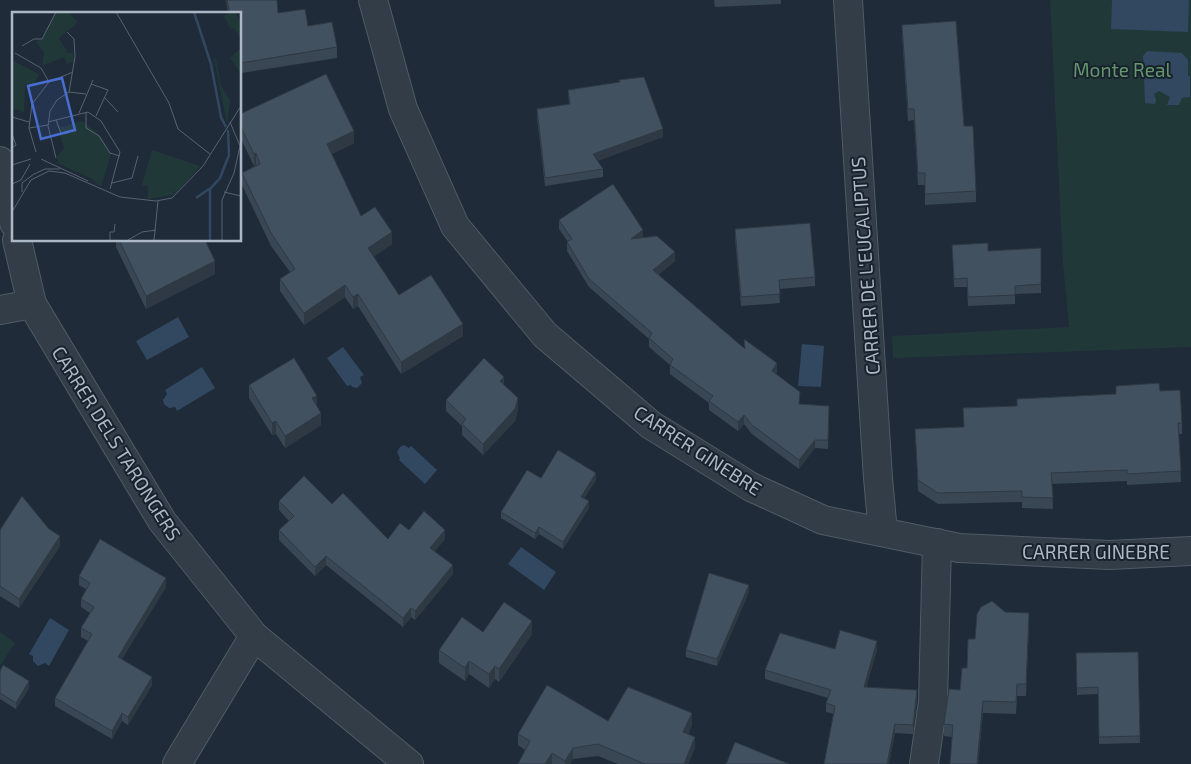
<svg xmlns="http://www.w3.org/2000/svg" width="1191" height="764" viewBox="0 0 1191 764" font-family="'Exo 2',sans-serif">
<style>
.green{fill:#213839}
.water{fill:#314860}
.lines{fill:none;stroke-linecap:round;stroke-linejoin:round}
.minor-casing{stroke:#505b66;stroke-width:30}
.minor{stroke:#323d48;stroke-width:28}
.wall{fill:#394653}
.shaded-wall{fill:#2e3943}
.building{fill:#425160;stroke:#2e3943}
.labels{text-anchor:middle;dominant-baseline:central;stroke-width:4;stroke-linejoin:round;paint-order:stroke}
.park-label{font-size:19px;fill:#63966c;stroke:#18222d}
.street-label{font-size:19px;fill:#acb8c5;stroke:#18222d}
.inset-river{fill:none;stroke:#314860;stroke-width:2.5}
.inset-road{fill:none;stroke:#576370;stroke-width:1}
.view{fill:#486ed2;fill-opacity:0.15;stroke:#486ed2;stroke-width:2.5}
.inset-edge{fill:none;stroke:#acb8c5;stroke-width:2.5}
</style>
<rect width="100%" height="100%" fill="#1f2b38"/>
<!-- green -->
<g class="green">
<polygon points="1050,0 1191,0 1191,347 893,358 892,336 1069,327 1063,264"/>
<polygon points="0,632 15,643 0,666"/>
</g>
<!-- water -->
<g class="water">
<polygon points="1112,0 1189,0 1188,32 1111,29"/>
<polygon points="1147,51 1182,53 1188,60 1188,76 1190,76 1190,97 1182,98 1179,105 1167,105 1170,97 1159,91 1154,94 1156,100 1155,104 1145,103 1143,56"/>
<polygon points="178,317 189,337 147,360 136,341"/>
<polygon points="802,344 824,346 821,387 798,386"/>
<polygon points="343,347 364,375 360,377 362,383 357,388 353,387 350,385 347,386 327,358"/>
<polygon points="202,367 215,388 177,411 175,407 169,408 164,404 163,400 167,394 165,390"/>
<polygon points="404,445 409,448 411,446 437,470 425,484 399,460 400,458 397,452 400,447"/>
<polygon points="521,547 556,572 544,590 508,564"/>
<polygon points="50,618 69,630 49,666 45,663 38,666 33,661 33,656 29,654"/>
</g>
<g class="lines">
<defs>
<g id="minor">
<polyline points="373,0 403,109 455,226 545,335 651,425 751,487 823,520 959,548 1109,555 1191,551"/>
<polyline points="848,0 878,478 883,532"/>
<polyline points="0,161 14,223"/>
<polyline points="17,240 32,304 162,521 254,636 409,764"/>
<polyline points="0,310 32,304"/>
<polyline points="177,764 254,636"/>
<polyline points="924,764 933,702 937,543"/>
</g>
</defs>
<!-- minor casing -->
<use href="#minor" class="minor-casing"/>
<!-- minor -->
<use href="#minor" class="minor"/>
</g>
<!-- wall -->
<g class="wall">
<polygon points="226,0 277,0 278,13 308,26 337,47 337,58 241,73 240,65 240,14 228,14"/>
<polygon points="714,0 781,0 781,4 715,7"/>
<polygon points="902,25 964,126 976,191 976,202 925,205 925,185 918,185 914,120 908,121 902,36"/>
<polygon points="568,90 663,137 597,161 603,169 603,177 545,186 537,118 537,109 569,104"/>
<polygon points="240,114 354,143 332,154 361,216 392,244 373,257 399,295 463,336 401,374 358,306 353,309 345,297 304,325 280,291 280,279 290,272 271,246 242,185 242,173 256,165 254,166 240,137"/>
<polygon points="559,220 643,238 675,261 658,275 745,349 744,339 777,372 776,374 800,404 829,415 828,449 815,448 799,469 752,434 744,424 738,431 709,410 709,403 670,374 670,365 649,347 649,339 589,287 567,251 567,242 568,242 559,229"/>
<polygon points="735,229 815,277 815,286 779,289 780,303 741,306 735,239"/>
<polygon points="116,240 205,240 215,274 146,309 116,247"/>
<polygon points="952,245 988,251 1041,248 1041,293 1015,294 1015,304 968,306 967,287 954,287"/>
<polygon points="249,385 317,405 321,425 285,448 276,434 272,435 249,398"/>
<polygon points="504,385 518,409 515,421 483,455 462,435 462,426 446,411 446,400"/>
<polygon points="1116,386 1160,391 1182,423 1182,434 1179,434 1181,482 1127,485 1127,481 1052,484 1053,509 1022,508 1022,502 938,504 918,491 915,429 964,427 963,408 1017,406 1116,394"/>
<polygon points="541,478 596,480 584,498 589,508 563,549 539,534 535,539 501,518 501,512"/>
<polygon points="279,501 332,504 388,539 409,530 445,539 435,551 453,574 415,620 411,617 403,627 326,565 315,576 279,540 279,530 289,521 279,510"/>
<polygon points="0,530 60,546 19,608 0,596"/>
<polygon points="79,576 166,587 122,659 152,685 128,725 122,721 112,739 55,706 55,698 88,641 81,637 81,628 90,613 81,607 81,599 86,589 79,585"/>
<polygon points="749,592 717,666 686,657 686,650"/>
<polygon points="1005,612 1029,625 1026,696 1017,696 1016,714 983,713 978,764 950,764 952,737 944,736 944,724 960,690 975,639"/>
<polygon points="483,632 532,634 499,682 495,679 489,688 469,674 465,681 439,663 439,650"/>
<polygon points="835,649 877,650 866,687 917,699 913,734 895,733 889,764 824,764 834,714 826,712 826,703 828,698 765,679 765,670"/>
<polygon points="1138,652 1140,743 1099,744 1098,694 1077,695 1076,653"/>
<polygon points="0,671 29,688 16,709 0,699"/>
<polygon points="608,721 692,725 688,734 695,748 688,764 618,764 598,756 573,759 570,764 518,764 525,750 518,745 518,734"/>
</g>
<!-- shaded-wall -->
<g class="shaded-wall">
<polygon points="663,129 663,137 593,162 593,154"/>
<polygon points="354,131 354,143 327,156 327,144"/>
<polygon points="256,153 256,165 254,166 254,154"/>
<polygon points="643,230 643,239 631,239"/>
<polygon points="392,232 392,244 368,261 368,248"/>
<polygon points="675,252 675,261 653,279 653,270"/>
<polygon points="215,261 215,274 146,309 146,296"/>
<polygon points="345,285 345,297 304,325 304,313"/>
<polygon points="358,294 358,306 353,309 353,297"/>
<polygon points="463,324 463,336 401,374 401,362"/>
<polygon points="777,363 777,372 772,380 772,371"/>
<polygon points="504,377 504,388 500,381"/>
<polygon points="317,396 317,408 312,398"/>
<polygon points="518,398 518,409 515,421 483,455 483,444"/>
<polygon points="321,413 321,425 285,448 285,436"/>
<polygon points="744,415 744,424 738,431 738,422"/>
<polygon points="276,421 276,434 272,435 272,423"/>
<polygon points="815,440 815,448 799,469 799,460"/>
<polygon points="596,473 596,480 581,503 581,497"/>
<polygon points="589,501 589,508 563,549 563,542"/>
<polygon points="539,527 539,534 535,539 535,533"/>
<polygon points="445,530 445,539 430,557 430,548"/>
<polygon points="60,536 60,546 19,608 19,599"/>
<polygon points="326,556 326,565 315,576 315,567"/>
<polygon points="453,565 453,574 415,620 415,611"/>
<polygon points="166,578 166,587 118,665 118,657"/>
<polygon points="749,585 749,592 717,666 717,659"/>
<polygon points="411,608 411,617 403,627 403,618"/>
<polygon points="1029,613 1029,625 1026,696 1026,684"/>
<polygon points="532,621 532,634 499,682 499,669"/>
<polygon points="877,641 877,650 864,696 864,687"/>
<polygon points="469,661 469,674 465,681 465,668"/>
<polygon points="495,666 495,679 489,688 489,674"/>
<polygon points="152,677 152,685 128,725 128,717"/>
<polygon points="29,681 29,688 16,709 16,703"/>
<polygon points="917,690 917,699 913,734 913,725"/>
<polygon points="983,701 983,713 978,764 977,764"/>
<polygon points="122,713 122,721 112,739 112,731"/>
<polygon points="692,713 692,725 683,744 683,732"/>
<polygon points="895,724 895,733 889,764 887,764"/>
<polygon points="695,737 695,748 688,764 684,764"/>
<polygon points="573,748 573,759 570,764 565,764 565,761"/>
<polygon points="552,753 552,764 545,764"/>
</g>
<!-- building -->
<g class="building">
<polygon points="227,0 277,0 278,13 305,9 308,26 332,22 337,47 241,63 240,54 240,14 230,14"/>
<polygon points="956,21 964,126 973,126 976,191 925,194 925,173 918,173 914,109 908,109 902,25"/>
<polygon points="326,74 354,131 327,144 361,216 375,207 392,232 368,248 399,295 431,275 463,324 401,362 358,294 353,297 345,285 304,313 280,279 295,269 271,233 242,173 260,164 256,153 254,154 240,125 240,114"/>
<polygon points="644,77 663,129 593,154 603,169 545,178 537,109 570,104 568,90 620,82 619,80"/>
<polygon points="613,184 643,230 631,239 657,236 675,252 653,270 745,349 744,339 777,363 772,371 800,392 799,404 829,406 828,440 815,440 799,460 752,425 744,415 738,422 709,401 713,396 670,365 673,359 649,338 652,333 589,279 567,242 572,239 559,220"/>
<polygon points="810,223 815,277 779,280 780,294 741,297 735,229"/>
<polygon points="119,240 205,240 215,261 146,296"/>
<polygon points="988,243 988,251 1041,248 1041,284 1015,286 1015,295 968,297 967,278 954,279 952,245"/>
<polygon points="294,358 317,396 312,398 321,413 285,436 276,421 272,423 249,385"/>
<polygon points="484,358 504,377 500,381 518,398 515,409 483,444 462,424 466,419 446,400"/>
<polygon points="1159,383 1160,391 1180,390 1182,423 1178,423 1181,471 1127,474 1127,470 1051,473 1053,498 1022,497 1022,491 938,493 918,480 915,429 964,427 963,408 1017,406 1017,399 1116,394 1116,386"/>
<polygon points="558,450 596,473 581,497 589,501 563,542 539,527 535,533 501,512 527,470 541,478"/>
<polygon points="304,476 332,504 343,493 388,539 400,523 409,530 424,511 445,530 430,548 453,565 415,611 411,608 403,618 326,556 315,567 279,530 294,516 279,501"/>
<polygon points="22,496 49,529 60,536 19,599 0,586 0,530"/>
<polygon points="100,539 166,578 118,657 152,677 128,717 122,713 112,731 55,698 92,634 81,628 94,607 81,599 90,583 79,576"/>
<polygon points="709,573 749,585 717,659 686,650"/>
<polygon points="992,601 1005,612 1029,613 1026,684 1017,684 1016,702 983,701 977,764 950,764 953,725 944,724 949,689 960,690 962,668 967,668 968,639 975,639 977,614 981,607"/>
<polygon points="504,602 532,621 499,669 495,666 489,674 469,661 465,668 439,650 462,617 483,632"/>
<polygon points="840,630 877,641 864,687 917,690 913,725 895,724 887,764 824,764 835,706 826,703 831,690 765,670 780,633 835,649"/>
<polygon points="1138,652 1140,736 1099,737 1098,687 1077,688 1076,653"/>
<polygon points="3,665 29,681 16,703 0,693 0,671"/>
<polygon points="547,685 608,721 628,687 692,713 683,732 695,737 684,764 645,764 598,744 573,748 565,761 552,753 545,764 518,764 530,741 518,734"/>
<polygon points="735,742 789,764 726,764"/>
</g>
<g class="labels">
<!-- park labels -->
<g class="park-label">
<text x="1122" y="69">Monte Real</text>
</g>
<!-- street labels -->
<g class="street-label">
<text transform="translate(865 266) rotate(-94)">CARRER DE L'EUCALIPTUS</text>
<text transform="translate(117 443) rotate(58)">CARRER DELS TARONGERS</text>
<text transform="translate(698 450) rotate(33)">CARRER GINEBRE</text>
<text x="1096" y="551">CARRER GINEBRE</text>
</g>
</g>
<!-- overview -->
<g transform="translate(12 12)">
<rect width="229" height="229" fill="#1f2b38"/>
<path d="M44,0l13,1 9,9 -19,16 9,15h5l1,8 -7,3 -3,-7 -22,9 2,-14 -8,-10 7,-4zM218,0h5l6,10v17l-7,-11 -4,1 -6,-13zM229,36v26l-11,-16zM202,47h2l5,26 9,15 -3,24zM0,48l27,14 -5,11 -9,-1 -1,28 -12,-4zM44,109l3,7 23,-7 18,14 11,19 -10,33 -9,-8 -33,-15 -2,-7 7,-9zM140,138l48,16 -24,27 -13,-5 12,5 -2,2 -25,4v-13l-6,-1z" fill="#213839"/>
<path class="inset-river" d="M182,0l17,52 10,53 5,10M184,186l13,-9M198,228v-51l10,-11 9,-23 -1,-25"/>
<path class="inset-road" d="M104,0l53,91 9,26 32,25M55,20l7,7 1,18 -6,35M10,34l12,-7h8l14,-27M3,41l26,15 8,14M79,72l17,6 -12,26M93,86l13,14M74,100v16l13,8 11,17 10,3M67,101l14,-33M0,105l17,5M44,108l5,13h7M36,110l40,-10 13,9 19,31 -10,37M17,116l19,-3M0,122l4,11 -4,3M24,140l-7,-24 3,-24 17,-22 24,-10M44,146l-8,-32 2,-15 7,-11 12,-8 17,2M29,147l47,22M0,153l19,-6M100,171l20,-5 6,-22M0,172l9,-4 9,-16M10,180v-9l12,-9 11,-5h15M212,180l17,4M0,200l19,-32 18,-9 16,2 55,24 36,4 16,-3 31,-32 38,-60M98,228v-8h4l1,-8M116,228l14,-8 14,-2M142,228l4,-39M210,228v-40l12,-27 6,-27 -10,-24"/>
<path class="view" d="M50,66l13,52 -34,9 -13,-53z"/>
<rect width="229" height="229" class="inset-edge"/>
</g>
</svg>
